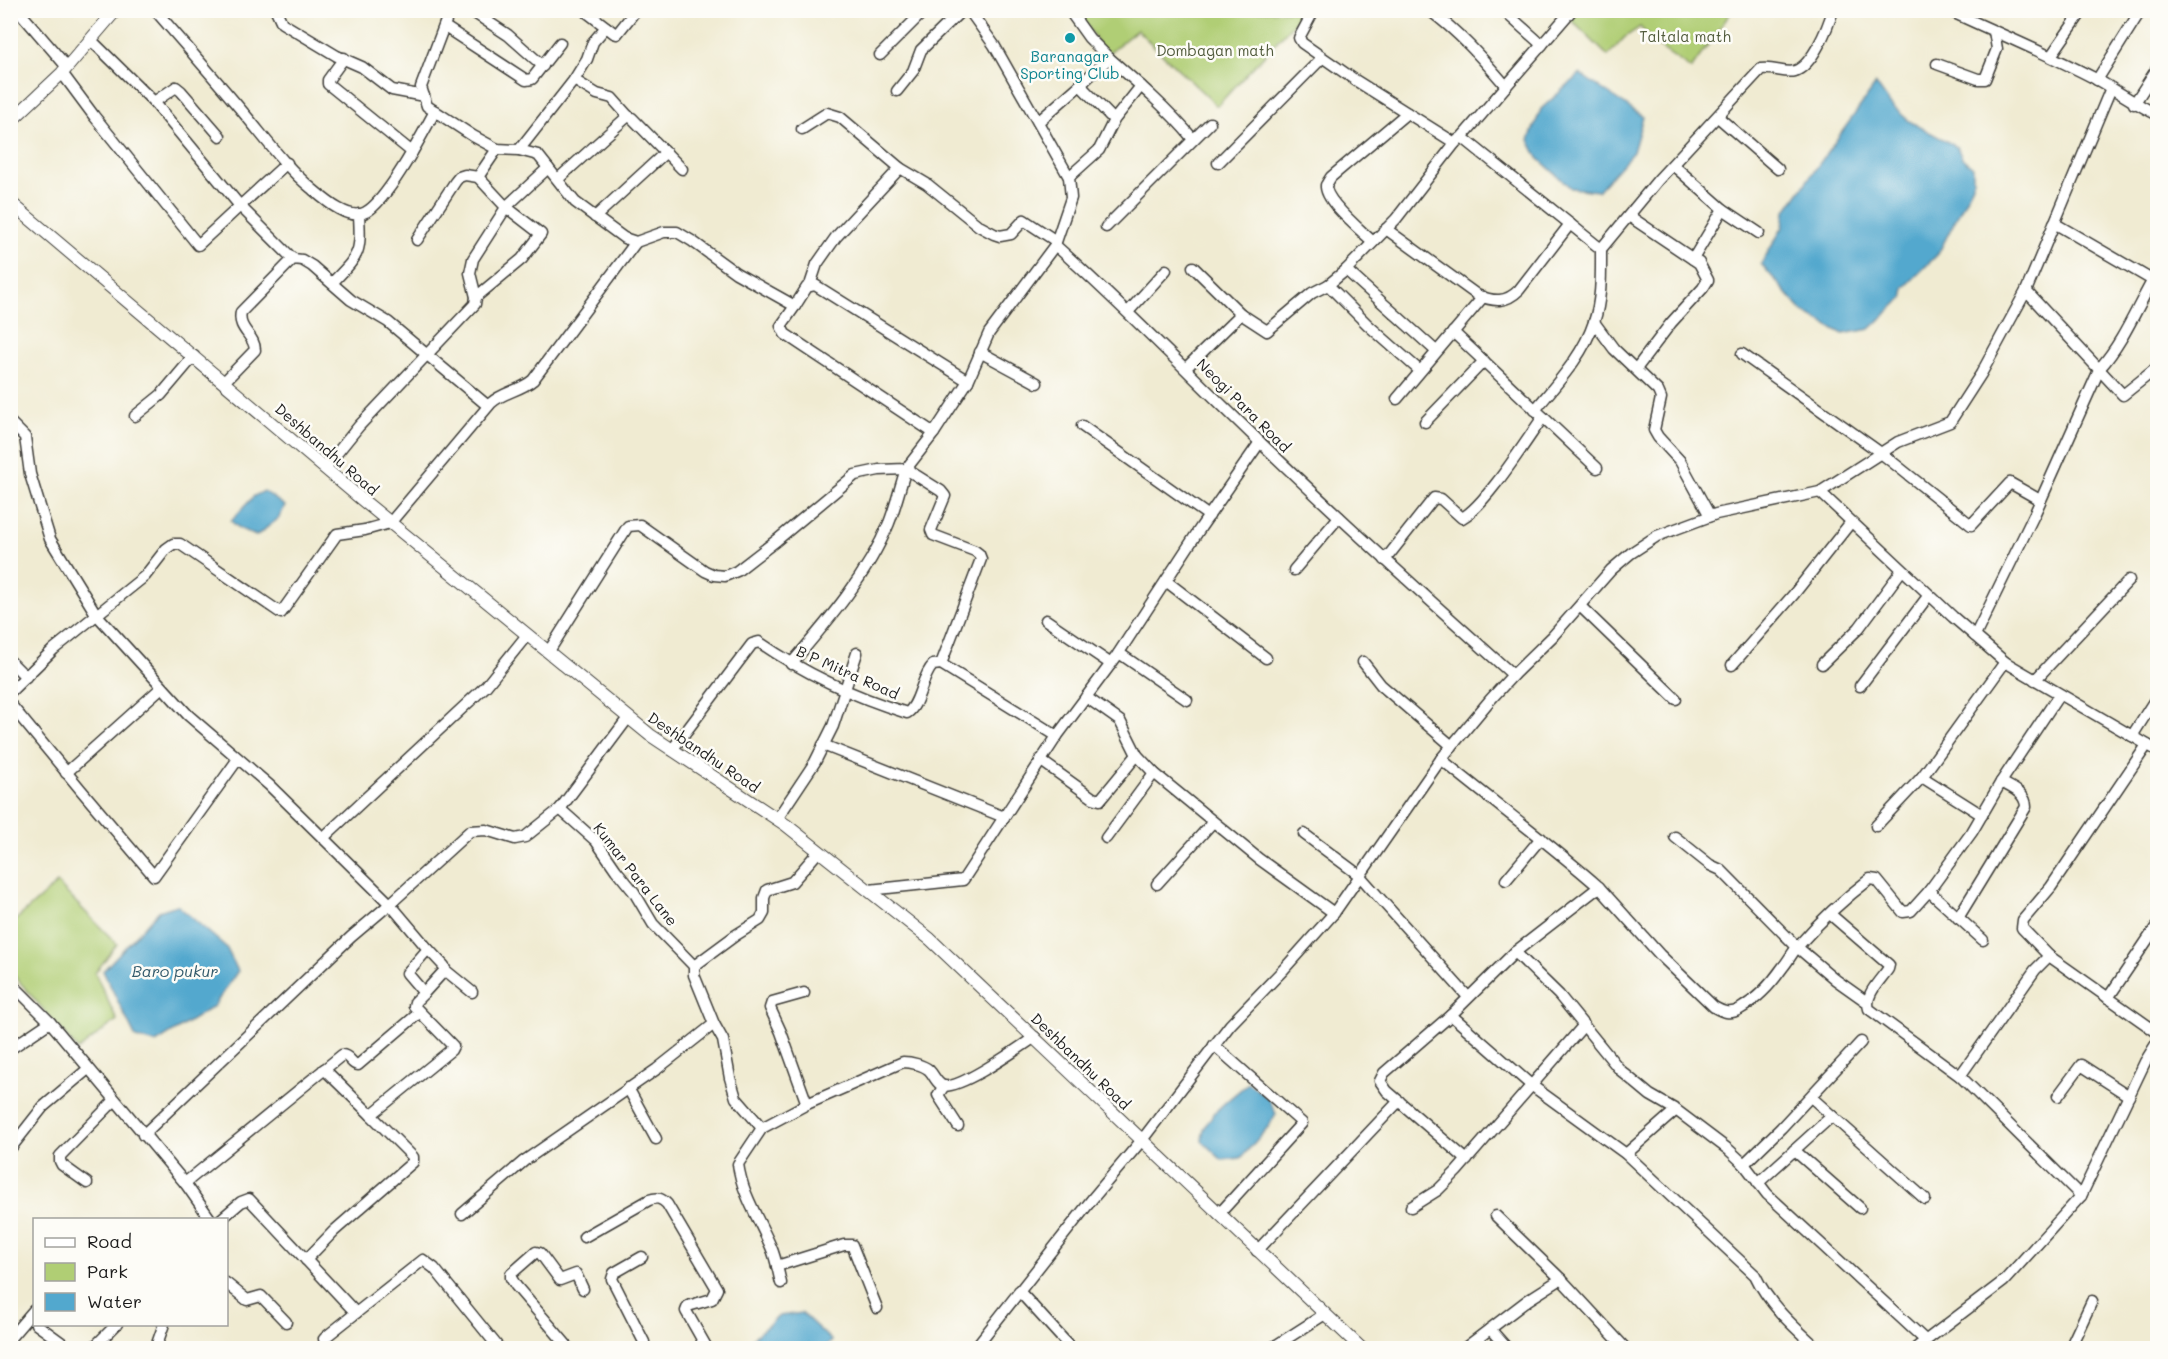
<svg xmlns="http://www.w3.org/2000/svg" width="2168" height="1359" viewBox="0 0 2168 1359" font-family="Mali,sans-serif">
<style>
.green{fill:#b0ce74;stroke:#667548;stroke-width:1.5}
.water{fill:#52a8ce;stroke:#376275;stroke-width:1.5}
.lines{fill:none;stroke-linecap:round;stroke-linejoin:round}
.minor-casing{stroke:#3c3b37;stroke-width:13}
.tertiary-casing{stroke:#3c3b37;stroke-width:14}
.minor{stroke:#fff;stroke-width:10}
.tertiary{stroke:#fff;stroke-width:12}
.culture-dot{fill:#0f9aa8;stroke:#fdfcf7;stroke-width:2}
.labels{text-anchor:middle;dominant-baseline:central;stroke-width:5;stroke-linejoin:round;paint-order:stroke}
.park-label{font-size:15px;fill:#505a3b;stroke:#fdfcf7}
.culture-label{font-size:15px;fill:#0d838f;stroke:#fdfcf7}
.street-label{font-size:15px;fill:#1c1c1c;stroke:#fdfcf7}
.water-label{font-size:16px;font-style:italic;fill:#345b6c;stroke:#fdfcf7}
</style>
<rect width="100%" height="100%" fill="#fdfcf7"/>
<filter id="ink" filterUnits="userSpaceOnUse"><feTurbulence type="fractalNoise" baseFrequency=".0167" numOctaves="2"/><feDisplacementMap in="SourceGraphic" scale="12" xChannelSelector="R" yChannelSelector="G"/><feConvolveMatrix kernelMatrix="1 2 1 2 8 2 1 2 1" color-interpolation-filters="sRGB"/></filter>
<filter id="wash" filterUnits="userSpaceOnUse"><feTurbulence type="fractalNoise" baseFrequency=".008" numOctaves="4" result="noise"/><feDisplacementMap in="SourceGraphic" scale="24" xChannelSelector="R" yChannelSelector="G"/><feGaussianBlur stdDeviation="1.35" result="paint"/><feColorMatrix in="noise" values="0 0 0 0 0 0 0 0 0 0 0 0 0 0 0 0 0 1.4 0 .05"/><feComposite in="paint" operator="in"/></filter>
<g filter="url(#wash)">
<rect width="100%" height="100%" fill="#f0ebd2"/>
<!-- green -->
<g class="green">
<polygon points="1077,11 1305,11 1217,106 1137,30 1106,55"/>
<polygon points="1577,11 1732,11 1691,69 1658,46 1640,27 1624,38 1608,56 1570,19"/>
<polygon points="57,883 117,944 95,973 117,1020 78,1050 11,972 10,925"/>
</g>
<!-- water -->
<g class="water">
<polygon points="1580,74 1643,117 1633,152 1598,191 1571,188 1538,158 1529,140 1541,109"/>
<polygon points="1876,84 1890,104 1909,121 1957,147 1962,158 1973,167 1973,185 1938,254 1904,288 1904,297 1870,329 1843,334 1803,312 1761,264 1783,227 1785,212"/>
<polygon points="264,491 285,506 279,518 256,536 239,528 231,521 254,496"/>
<polygon points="177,905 226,947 238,971 214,1006 156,1043 136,1038 103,971 159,911"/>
<path d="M1248,1083l21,16 7,15 -8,13 -27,31 -19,2 -20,-19c0,-25 29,-42 46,-58z"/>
<polygon points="802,1313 832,1341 825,1348 756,1348 748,1342 779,1316"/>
</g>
</g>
<g filter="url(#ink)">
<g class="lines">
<defs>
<g id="minor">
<polyline points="18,10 67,67"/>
<path d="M155,10c31,36 62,71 92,107 20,24 40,51 64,71 13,11 38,34 55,24 22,-12 56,-77 69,-101"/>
<polyline points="276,10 282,23 337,56 362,67 392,90 424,96"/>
<polyline points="450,10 421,87 427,106 473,136 497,149 519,150 538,155 575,202 624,238 636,242 664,232 677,232 692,241 736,273 795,306 781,326 785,334 934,433"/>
<polyline points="470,10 508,35 543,66"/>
<polyline points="584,10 614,33 617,34 636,10"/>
<path d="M969,10l25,35 75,132 2,21 -16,47c72,64 138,133 207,199 82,79 166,155 251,231"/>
<polyline points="1314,10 1299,38 1302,43 1355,80 1455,143 1459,139"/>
<path d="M1429,10c30,22 53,48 77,76"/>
<polyline points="1503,10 1542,45"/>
<path d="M1572,10l-110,127 139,112 57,-69 103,-111c12,-2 25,5 34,2 18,-6 33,-44 38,-61"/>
<path d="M1948,10c49,23 98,43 146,68 22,12 41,26 64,37"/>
<polyline points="751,11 752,10"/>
<polyline points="445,27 526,80 532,79 560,43"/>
<polyline points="91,40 154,102 240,206 287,163"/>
<polyline points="880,55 925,10"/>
<polyline points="2051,56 2083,10"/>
<polyline points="344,58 328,80 328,84 412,152"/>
<path d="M1109,58c29,25 59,51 84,81"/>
<polyline points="1937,64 1978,79 1985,79 1997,49 1994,31"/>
<polyline points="62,73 94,116 198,245 240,206 293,259"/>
<polyline points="574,80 597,94 612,98 628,116"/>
<polyline points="2097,80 2141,10"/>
<polyline points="1080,85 1114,120"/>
<polyline points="897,91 913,71 921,50 962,10"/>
<polyline points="154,102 176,87 181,91 220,136"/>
<polyline points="2134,104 2158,67"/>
<polyline points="1718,117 1778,169"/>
<polyline points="1038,122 1080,85 1109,58 1089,38 1069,10"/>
<polyline points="802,129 827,113 840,117 900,168"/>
<polyline points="519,150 574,80 587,59 593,42 606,27"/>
<polyline points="1218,163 1322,58"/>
<polyline points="1673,165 1723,209 1759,233"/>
<polyline points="478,177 497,149"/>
<polyline points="1069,177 1099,150 1114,120 1141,86"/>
<polyline points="558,179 628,116 632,118 682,169"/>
<polyline points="1629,216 1699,263 1708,280 1703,288 1671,323 1636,369"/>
<polyline points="595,217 666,152"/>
<polyline points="2054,223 2152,280"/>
<polyline points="1106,227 1210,123"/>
<path d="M1386,229l91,66c17,7 29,8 42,-5l51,-66"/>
<polyline points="417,240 455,182 459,177 465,175 478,177 506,207 541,234 522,259 476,297"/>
<path d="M1373,242c-11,-11 -49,-41 -47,-57 1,-1 4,-7 5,-8l76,-64"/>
<polyline points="1693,259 1723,209"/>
<polyline points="1193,267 1241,314"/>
<polyline points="1346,270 1436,351"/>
<path d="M332,283c28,-29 29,-28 27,-69"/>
<polyline points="810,285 817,264 836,237 900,168 927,184 979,226 994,234 1000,236 1011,234 1024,220 1056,241"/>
<polyline points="1328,285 1368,325 1420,371"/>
<polyline points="2026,291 2123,395 2158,367"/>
<polyline points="795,306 807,287 815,285 968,381"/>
<polyline points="1128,312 1166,270"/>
<polyline points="1594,322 1614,349 1658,391 1661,398 1654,430 1658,437 1680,461 1710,516"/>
<polyline points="1453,332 1597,468"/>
<polyline points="980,352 1037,383"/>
<polyline points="1742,354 1881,453 1971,525 2010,483 2040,500"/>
<polyline points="1186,368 1241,314 1267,331 1312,293 1328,285 1346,270 1396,219 1455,143"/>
<path d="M224,382l31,-32c0,-15 -18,-20 -14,-38l52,-53 9,1 10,6 39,34 37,22 100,84"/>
<polyline points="1397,399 1483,297"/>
<path d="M1535,410c22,-27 48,-54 59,-88 8,-23 7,-49 7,-73"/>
<polyline points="135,416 161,395 194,356"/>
<polyline points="10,422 25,437 30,474 50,539 96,614 188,715 269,785 323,838 486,686 527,635"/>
<polyline points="1425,422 1484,361"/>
<polyline points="1082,426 1209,516"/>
<polyline points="325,468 359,426 475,304 476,297 470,273 473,259 507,206 548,168"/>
<polyline points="1820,492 1953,617 2005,662 2158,751"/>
<path d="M1385,560l49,-62 7,1 21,19c23,-12 64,-77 81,-101"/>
<polyline points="1294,570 1339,517"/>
<polyline points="1166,581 1266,658"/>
<polyline points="1580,606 1676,699"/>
<polyline points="1046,620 1111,664"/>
<path d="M1975,636l60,-123 65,-145c25,-28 38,-64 58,-97"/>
<polyline points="549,651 628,526 640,525 705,571 714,575 725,576 737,571 777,540 855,475 879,470 906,469 934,433 968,381 989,333 1055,245"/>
<polyline points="1119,653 1187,700"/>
<polyline points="10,661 26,677"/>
<polyline points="1363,662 1381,685 1452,746"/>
<path d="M791,664c37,-43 76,-88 98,-141 7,-18 11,-36 17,-54l35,22 4,5 -14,34 2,5 42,16 4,3 2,5 -40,105"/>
<polyline points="1822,664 1859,628 1902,570"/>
<polyline points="1732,665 1794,594 1851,522"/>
<polyline points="2035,680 2129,580"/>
<polyline points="1860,686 1929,595"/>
<path d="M10,692l44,-43 91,-73 21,-27 7,-5h7l101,69 56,-79 28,-4 25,-7 101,-120c12,-11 29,-12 42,-23l103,-138"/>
<polyline points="1086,697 1120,721 1137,755 1154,773 1259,859 1334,913"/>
<polyline points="10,704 81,790 154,876 238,759"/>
<polyline points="2132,736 2158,695"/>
<polyline points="823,745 1004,817"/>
<path d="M672,750l80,-106 7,-2c45,31 96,55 148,71 13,-8 14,-36 26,-48l8,-1 116,72"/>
<path d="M1441,759c52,43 107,83 158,128"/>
<polyline points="1040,760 1093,798 1100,800 1137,755"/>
<polyline points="66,773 162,687"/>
<polyline points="1922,777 1982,815"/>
<polyline points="560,809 596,841 616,870 634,892 653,924 694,966 694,975 714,1024 723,1040 730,1078 736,1098 762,1128"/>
<polyline points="777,819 815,762 833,726 857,653"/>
<polyline points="1876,826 1922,777 2005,662"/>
<polyline points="1304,834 1359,875 1468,997"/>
<polyline points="1675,837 1710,865 1721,870 1797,947 1836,980 1867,1002"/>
<polyline points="323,838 390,904 470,831 486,830 515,839 525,837 560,809 628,718"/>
<polyline points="1106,838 1154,773"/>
<polyline points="1506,880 1541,838"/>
<polyline points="1157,884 1213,822"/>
<polyline points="869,890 963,880 1057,736 1116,657 1201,527 1260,442"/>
<polyline points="1929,891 1983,940"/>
<path d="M1830,914l59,51 -1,4c-8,12 -24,26 -19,40l91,67 121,120"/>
<path d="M1958,918l68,-111c0,-14 -14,-19 -25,-25"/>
<polyline points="2049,956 2022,928 2023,920 2051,887 2147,745"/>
<polyline points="694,966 736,935 760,920 764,913 764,898 767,890 792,882 819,851"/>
<polyline points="445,970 472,992"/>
<polyline points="10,982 50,1022 185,1183 211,1220"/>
<polyline points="424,993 445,970 444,966 428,949"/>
<polyline points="804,993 772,1002 770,1008 781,1032 807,1104"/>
<polyline points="2108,998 2156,927"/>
<polyline points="1451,1015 1515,952"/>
<polyline points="1214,1045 1302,1123 1219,1214"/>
<polyline points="10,1049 50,1022"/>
<polyline points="1960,1076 2035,970 2049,956 2158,1033"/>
<polyline points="944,1086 938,1095 958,1126"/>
<polyline points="628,1088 656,1139"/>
<polyline points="2058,1096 2081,1065 2129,1096"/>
<polyline points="1811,1097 1925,1199"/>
<polyline points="143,1135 351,937 390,904 428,949 407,973 424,993 415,1002 414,1006 453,1046 451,1050 371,1115 324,1069"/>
<polyline points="10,1149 43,1107 88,1069"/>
<polyline points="1794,1150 1860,1208"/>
<polyline points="1626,1154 1676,1110"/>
<path d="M1467,1160l-80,-69 -7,-10 4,-8 67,-58 80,70 95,69 129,121c14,30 38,51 62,73"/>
<polyline points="1744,1164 1781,1128 1861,1042"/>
<polyline points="87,1183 62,1165 60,1161 60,1156 114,1101"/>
<path d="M185,1183l157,-128c8,0 9,10 16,10l61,-52"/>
<polyline points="1758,1183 1832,1116"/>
<polyline points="1411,1207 1438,1190 1457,1171 1584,1025"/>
<polyline points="462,1214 524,1161 657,1069 714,1024"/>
<polyline points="1496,1216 1561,1279 1625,1348"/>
<polyline points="220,1220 241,1202 249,1199 356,1313 327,1336 324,1339 327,1348"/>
<path d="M584,1237l65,-37c8,-3 12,-2 18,4l50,85 -5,10 -24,7 -2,5 21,37"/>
<polyline points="1257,1251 1399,1101"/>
<polyline points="642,1257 614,1273 612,1279 644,1342 644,1348"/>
<polyline points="306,1260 334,1231 413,1162 413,1157 371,1115"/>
<polyline points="777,1266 844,1245 852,1245 877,1308"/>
<polyline points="226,1283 247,1300 261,1296 286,1322"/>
<path d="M781,1283c-3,-12 -5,-25 -10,-36 -12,-28 -29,-53 -33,-83l24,-36 45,-24 96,-42c8,0 20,3 26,8 5,5 6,11 12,15 15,8 79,-38 94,-48"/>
<polyline points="1019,1291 1071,1348"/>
<polyline points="356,1313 423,1260 434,1268 499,1348"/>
<polyline points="36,1324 69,1348"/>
<polyline points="1490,1329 1507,1348"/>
<polyline points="10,1338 34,1310"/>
<path d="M1925,1340l-158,-146 -23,-30 -15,-14 -53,-40 -26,-15 -30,-25 -61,-75 -44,-43 84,-65 61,68 54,52c9,5 16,8 26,2 17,-10 32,-26 43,-42 6,-7 10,-16 16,-22 21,-24 46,-47 71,-66l7,1 26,32 8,-1 18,-20 43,-59 29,-50 58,-87"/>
<polyline points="93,1348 117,1324"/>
<polyline points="158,1348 157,1344 164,1324"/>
<polyline points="367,1348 375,1348"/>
<polyline points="569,1348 516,1286 511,1278 511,1274 536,1252 540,1253 560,1280 576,1274 583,1289"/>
<polyline points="975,1348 1093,1198 1142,1140 1230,1025 1284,969 1334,913 1441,759 1490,700 1513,675 1552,637 1611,570 1631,553 1657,536 1716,514 1820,492 1898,442 1950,422 1981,374 2026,291 2111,88"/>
<polyline points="1272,1348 1325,1314"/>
<polyline points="1465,1348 1528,1300 1561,1279"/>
<polyline points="1916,1348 2004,1281 2081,1196 2145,1062 2158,1041"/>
<polyline points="2070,1348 2092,1301"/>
</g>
<g id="tertiary">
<polyline points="10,122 62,73 116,10"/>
<polyline points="10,202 360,498 650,735 786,825 930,939 1361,1348"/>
</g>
</defs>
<!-- minor casing -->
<use href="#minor" class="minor-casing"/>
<!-- tertiary casing -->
<use href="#tertiary" class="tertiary-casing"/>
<!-- minor -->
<use href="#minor" class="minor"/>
<!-- tertiary -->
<use href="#tertiary" class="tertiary"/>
</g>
</g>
<!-- markers -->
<circle class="culture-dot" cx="1070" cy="38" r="6"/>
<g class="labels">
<!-- park labels -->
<g class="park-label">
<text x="1685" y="36">Taltala math</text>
<text x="1215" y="50">Dombagan math</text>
</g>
<!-- culture labels -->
<g class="culture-label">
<text x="1070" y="56">Baranagar<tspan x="1070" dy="17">Sporting Club</tspan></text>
</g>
<!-- street labels -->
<g class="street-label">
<text transform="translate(1244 405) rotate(45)">Neogi Para Road</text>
<text transform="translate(327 449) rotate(41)">Deshbandhu Road</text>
<text transform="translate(848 672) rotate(24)">B P Mitra Road</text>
<text transform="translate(704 752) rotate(34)">Deshbandhu Road</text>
<text transform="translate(636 874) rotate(52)">Kumar Para Lane</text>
<text transform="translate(1081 1061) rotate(44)">Deshbandhu Road</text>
</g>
<!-- water labels -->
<g class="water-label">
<text x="175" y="970">Baro pukur</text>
</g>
</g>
<!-- margin -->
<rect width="2168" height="1359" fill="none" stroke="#fdfcf7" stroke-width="36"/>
<!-- legend -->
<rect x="33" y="1218" width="195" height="108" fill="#fdfcf7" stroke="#a3a29f" stroke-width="1.5"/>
<rect x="45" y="1238" width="30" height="9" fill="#ffffff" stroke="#a3a29f" stroke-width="1.5"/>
<text x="87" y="1248" font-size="18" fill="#1c1c1c">Road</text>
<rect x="45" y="1263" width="30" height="18" fill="#b0ce74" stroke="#a3a29f" stroke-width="1.5"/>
<text x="87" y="1278" font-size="18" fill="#1c1c1c">Park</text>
<rect x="45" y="1293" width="30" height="18" fill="#52a8ce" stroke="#a3a29f" stroke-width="1.5"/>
<text x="87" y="1308" font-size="18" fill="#1c1c1c">Water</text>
</svg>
